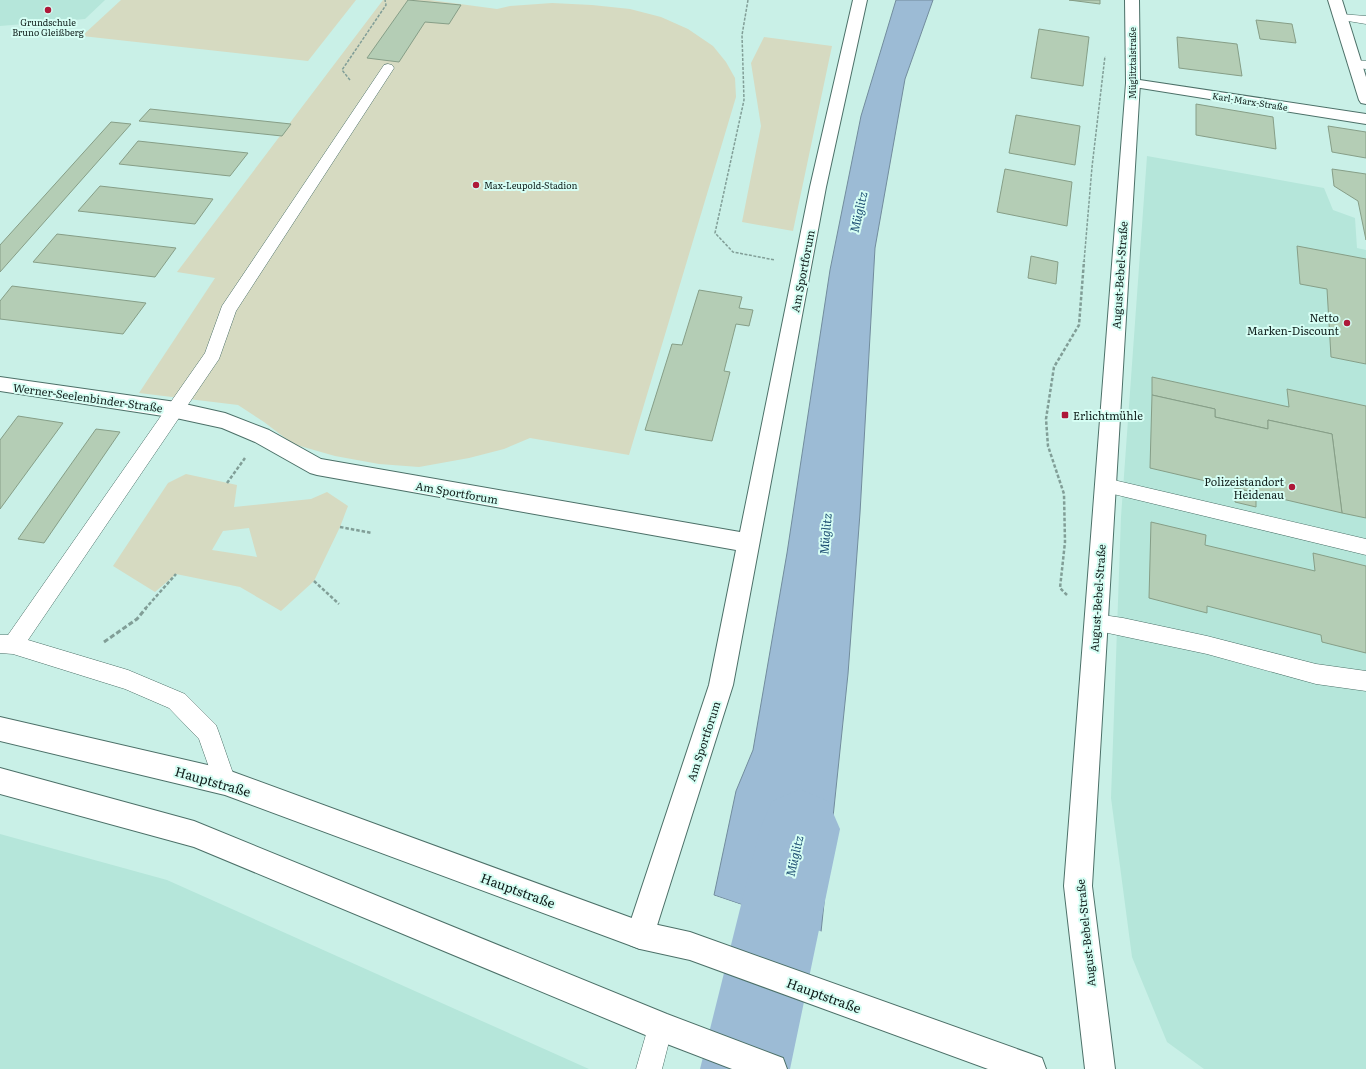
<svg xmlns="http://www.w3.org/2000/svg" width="1366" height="1069" viewBox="0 0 1366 1069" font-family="Literata,serif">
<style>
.built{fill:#b5e6da}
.green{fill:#d6dac1;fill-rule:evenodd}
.water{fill:#9cbbd5;stroke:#728c9d}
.pier{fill:#c9f0e7}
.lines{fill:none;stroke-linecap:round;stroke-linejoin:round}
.river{fill:#9cbbd5;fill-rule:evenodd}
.building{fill:#b4cdb5;stroke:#869e87}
.service-casing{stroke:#4c7068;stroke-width:1}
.minor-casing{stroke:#4c7068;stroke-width:2}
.secondary-casing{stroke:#4c7068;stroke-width:2}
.path-far2{stroke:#819e97;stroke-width:1.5;stroke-dasharray:3 1.5;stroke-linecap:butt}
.path-far1{stroke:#819e97;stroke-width:2.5;stroke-dasharray:3.5 2;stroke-linecap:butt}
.path{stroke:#819e97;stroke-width:3;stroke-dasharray:5 2.5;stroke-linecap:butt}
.service{fill:#fff;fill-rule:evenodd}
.minor{fill:#fff;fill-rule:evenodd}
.secondary{fill:#fff;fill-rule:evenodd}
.poi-dot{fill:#ae1939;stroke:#d6fef4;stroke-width:1.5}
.labels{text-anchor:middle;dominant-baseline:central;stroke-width:4;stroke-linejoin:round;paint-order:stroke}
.far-poi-label{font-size:9px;fill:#101e1b;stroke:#d6fef4}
.far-street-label{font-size:9px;fill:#101e1b;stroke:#d6fef4}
.street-label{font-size:11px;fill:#101e1b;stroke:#d6fef4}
.poi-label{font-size:11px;fill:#101e1b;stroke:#d6fef4;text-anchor:end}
.water-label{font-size:12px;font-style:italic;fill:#1d4e72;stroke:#d6fef4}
.near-street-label{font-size:13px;fill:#101e1b;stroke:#d6fef4}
</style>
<rect width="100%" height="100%" fill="#c9f0e7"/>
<!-- built -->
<g class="built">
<polygon points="0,0 105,0 85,19 0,26"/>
<polygon points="1147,156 1324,188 1333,210 1355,218 1357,248 1366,250 1366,1069 1204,1069 1167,1042 1132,957 1111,798 1121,517"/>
<polygon points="0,834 167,880 589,1069 0,1069"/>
</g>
<!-- green -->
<g class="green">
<polygon points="121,0 356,0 308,61 82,36"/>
<polygon points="383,0 430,0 497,9 510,6 552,3 592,5 630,9 661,17 688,29 713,46 726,62 735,78 736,97 629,455 530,438 504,449 469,458 419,467 379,464 335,456 293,444 264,422 238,405 139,393 215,278 177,272"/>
<polygon points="764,37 832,46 793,231 742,222 761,126 751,63"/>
<path d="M186,474l51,11 -3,22 77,-8 16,-7 21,14 -8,21 -26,54 -33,30 -41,-24 -64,-13 -21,18 -42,-26 55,-83zM249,528l8,29 -45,-7 11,-19z"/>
</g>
<!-- water -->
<polygon class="water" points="896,0 933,0 905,79 875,248 860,513 848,674 821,932 714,895 736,791 753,750 787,553 830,270 861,116"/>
<!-- pier -->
<polygon class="pier" points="712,895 823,932 821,934 713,897"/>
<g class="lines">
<!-- river -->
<polygon class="river" points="800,789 828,801 840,829 790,1069 700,1069 760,829 772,801"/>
</g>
<!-- building -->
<g class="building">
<polygon points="408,0 461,5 449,24 425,22 399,62 367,58"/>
<polygon points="1069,0 1100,0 1100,4"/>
<polygon points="1256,20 1292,24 1296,43 1260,39"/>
<polygon points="1039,29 1089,37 1083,86 1031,78"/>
<polygon points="1177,37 1237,44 1242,76 1179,68"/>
<polygon points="1196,104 1273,117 1276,149 1196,135"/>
<polygon points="150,109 291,124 282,136 139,121"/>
<polygon points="1016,115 1080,126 1075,165 1009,153"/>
<polygon points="111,122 131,124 0,272 0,245"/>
<polygon points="1328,126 1366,132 1366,158 1332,152"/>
<polygon points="138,141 248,153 230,176 119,164"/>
<polygon points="1005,169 1072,182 1067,226 997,212"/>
<polygon points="1332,169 1366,174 1366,240 1358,201 1334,186"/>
<polygon points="100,186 213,199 195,224 78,211"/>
<polygon points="57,234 176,248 155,277 33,262"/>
<polygon points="1297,246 1366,259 1366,364 1331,357 1327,289 1300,284"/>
<polygon points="1031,256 1058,262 1056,284 1028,278"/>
<polygon points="12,286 146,303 123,334 0,319 0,301"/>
<polygon points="699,290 742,297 739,308 753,310 749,326 736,324 724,371 730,372 712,441 645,430 672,344 682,345"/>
<polygon points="1152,377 1289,407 1287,389 1366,406 1366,518 1342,513 1332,434 1268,420 1268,429 1215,417 1215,409 1152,395"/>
<polygon points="1152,395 1215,409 1215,417 1268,429 1268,420 1332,434 1342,513 1150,468"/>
<polygon points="18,416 63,423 0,509 0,440"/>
<polygon points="96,429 120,432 44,543 18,539"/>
<polygon points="1235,488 1256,493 1256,507 1235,502"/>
<polygon points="1151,522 1206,535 1205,545 1315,571 1313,553 1366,566 1366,653 1322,642 1321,635 1207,606 1207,613 1149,598"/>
</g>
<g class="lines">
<defs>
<g id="service">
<polygon points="1340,14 1366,16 1366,24 1336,19 1334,17 1336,15"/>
<polygon points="1355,60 1366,61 1366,69 1351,67 1349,64 1351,61"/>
<polygon points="388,64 392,65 394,68 236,311 219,359 28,640 128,670 185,694 216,725 219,733 236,782 233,790 225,793 217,790 199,739 169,708 125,689 13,654 0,653 0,635 8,635 205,353 222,306 382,68 384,65"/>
<polygon points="1105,478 1366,539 1366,555 1105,492 1099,490 1096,485 1099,480"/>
<polygon points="1096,614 1123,618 1207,636 1316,664 1366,671 1366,691 1316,684 1207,654 1089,629 1086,623 1089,617"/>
<polygon points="660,1013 669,1017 673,1026 662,1069 636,1069 651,1017"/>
</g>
<g id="minor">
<polygon points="853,0 867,0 826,187 733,685 654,935 650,945 640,949 630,945 626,935 709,685 736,550 317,475 310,473 255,442 222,428 176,418 0,391 0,377 176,402 225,413 269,430 321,459 740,532 810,187"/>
<polygon points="1328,0 1342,0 1366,77 1366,104 1361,103 1359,100"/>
<polygon points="1133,79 1366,114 1366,124 1128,86 1126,83 1128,80"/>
</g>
<g id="secondary">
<polygon points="1125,0 1139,0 1140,83 1092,886 1115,1069 1085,1069 1064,886 1126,83"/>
<polygon points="0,717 225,769 640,921 690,932 1031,1054 1042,1058 1046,1069 988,1069 690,960 640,949 225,795 0,741"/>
<polygon points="0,768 194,821 667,1014 783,1058 787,1069 732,1069 667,1044 194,847 0,794"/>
</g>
</defs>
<!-- service casing -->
<use href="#service" class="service-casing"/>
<!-- minor casing -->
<use href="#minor" class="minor-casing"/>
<!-- secondary casing -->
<use href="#secondary" class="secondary-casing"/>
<!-- path-far2 -->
<g class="path-far2">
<polyline points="748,0 742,35 744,100 715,233 733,252 775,260"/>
<polyline points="350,80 342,70 386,5 385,0"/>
<polyline points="1084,262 1092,167 1105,56"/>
</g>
<!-- path-far1 -->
<g class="path-far1">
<polyline points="227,483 245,458"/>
<polyline points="340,527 372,533"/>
<polyline points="314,581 339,604"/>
<polyline points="1067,595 1060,588 1065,542 1064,494 1048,446 1046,419 1054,367 1079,325 1084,261"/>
<polyline points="145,609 176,574"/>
</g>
<!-- path -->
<polyline class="path" points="104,642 137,619 146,608"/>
<!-- service -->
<use href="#service" class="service"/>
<!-- minor -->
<use href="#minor" class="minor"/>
<!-- secondary -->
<use href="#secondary" class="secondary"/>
</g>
<!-- markers -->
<g class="poi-dot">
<circle cx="48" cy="10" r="4"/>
<circle cx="476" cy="185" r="4"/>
<circle cx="1347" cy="323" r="4"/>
<rect x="1061" y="411" width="8" height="8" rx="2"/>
<circle cx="1292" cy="487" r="4"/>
</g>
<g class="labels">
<!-- far-poi labels -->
<g class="far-poi-label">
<text x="48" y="22">Grundschule<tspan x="48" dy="10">Bruno Gleißberg</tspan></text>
<text x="484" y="185" text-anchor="start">Max-Leupold-Stadion</text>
</g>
<!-- far-street labels -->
<g class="far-street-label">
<text transform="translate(1132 63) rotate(-90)">Müglitztalstraße</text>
<text transform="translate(1250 101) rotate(9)">Karl-Marx-Straße</text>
</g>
<!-- street labels -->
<g class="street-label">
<text transform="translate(802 271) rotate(-79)">Am Sportforum</text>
<text transform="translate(1119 275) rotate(-86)">August-Bebel-Straße</text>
<text transform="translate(88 397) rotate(8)">Werner-Seelenbinder-Straße</text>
<text transform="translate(457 492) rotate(10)">Am Sportforum</text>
<text transform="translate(1097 598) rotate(-86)">August-Bebel-Straße</text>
<text transform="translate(703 741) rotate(-72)">Am Sportforum</text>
<text transform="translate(1085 933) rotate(-96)">August-Bebel-Straße</text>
</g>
<!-- poi labels -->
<g class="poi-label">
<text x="1339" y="317">Netto<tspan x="1339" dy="13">Marken-Discount</tspan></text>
<text x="1073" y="415" text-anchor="start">Erlichtmühle</text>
<text x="1284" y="481">Polizeistandort<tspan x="1284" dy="13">Heidenau</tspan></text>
</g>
<!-- water labels -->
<g class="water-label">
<text transform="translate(858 212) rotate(-77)">Müglitz</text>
<text transform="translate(825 534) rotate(-85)">Müglitz</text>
<text transform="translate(794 856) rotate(-77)">Müglitz</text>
</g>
<!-- near-street labels -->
<g class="near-street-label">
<text transform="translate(213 781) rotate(16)">Hauptstraße</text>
<text transform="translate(518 890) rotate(20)">Hauptstraße</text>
<text transform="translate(824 995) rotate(20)">Hauptstraße</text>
</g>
</g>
</svg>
